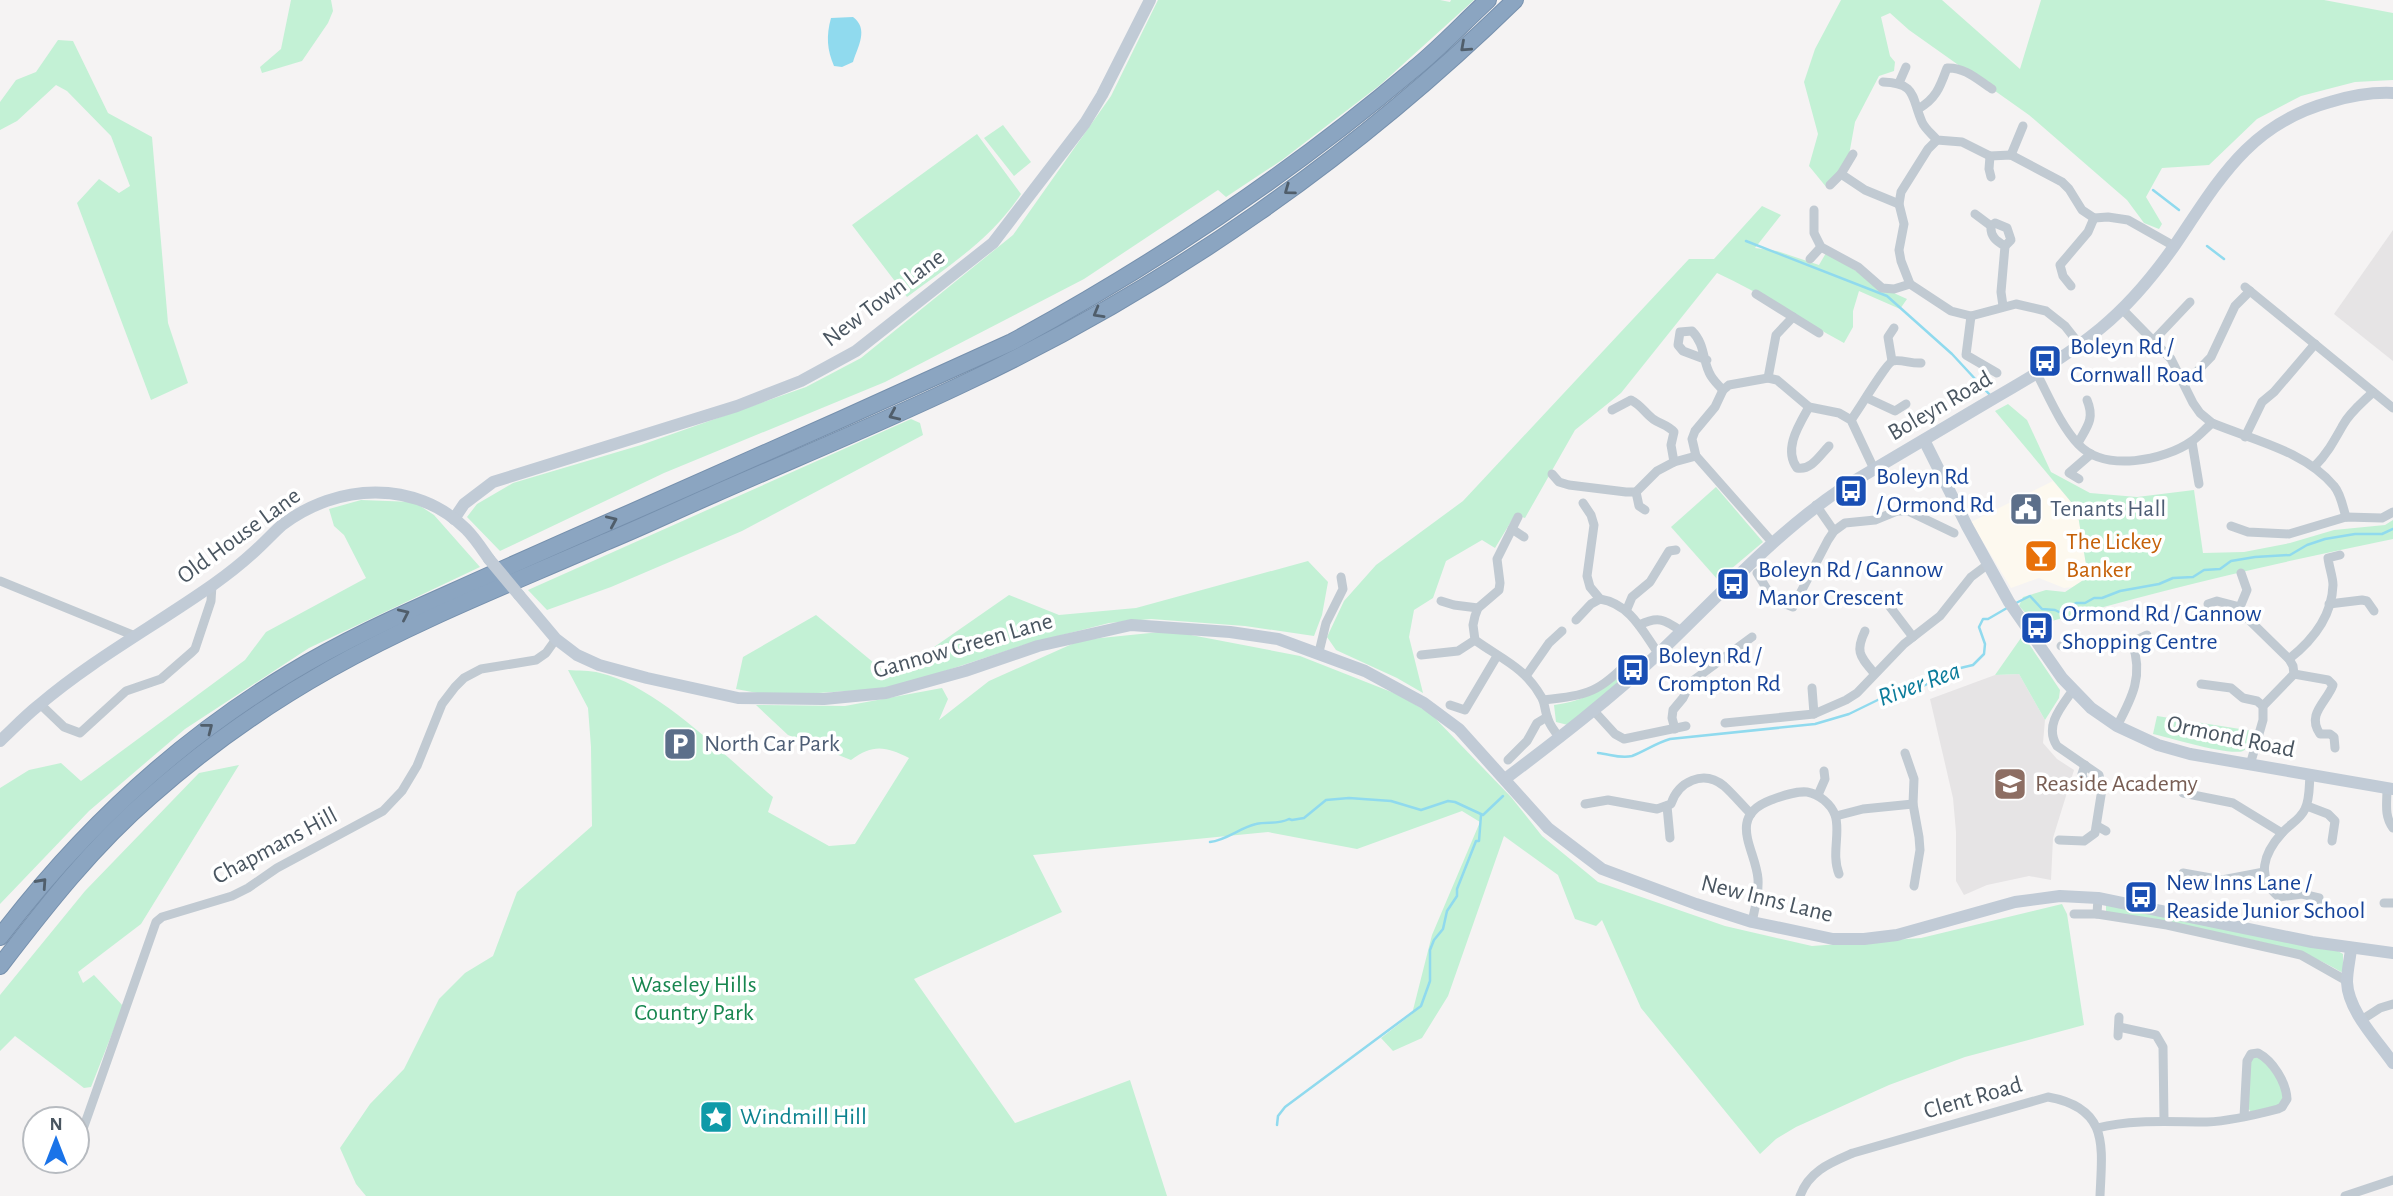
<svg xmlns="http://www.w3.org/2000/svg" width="2393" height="1196" viewBox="0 0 2393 1196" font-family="'Alegreya Sans',sans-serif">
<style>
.commercial{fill:#fdf9ef}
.education{fill:#e6e4e5}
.green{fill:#c3f1d5}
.water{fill:#90daee}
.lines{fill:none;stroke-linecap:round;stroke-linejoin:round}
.stream{stroke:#90daee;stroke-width:2.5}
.highway-casing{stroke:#7690ad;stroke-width:18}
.street{stroke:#c1cad2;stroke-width:9}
.secondary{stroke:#c1cbd6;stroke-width:12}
.highway{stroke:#8ba5c1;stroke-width:16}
.secondary-bridge{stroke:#c1cbd6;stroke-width:12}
.oneway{stroke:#505e6b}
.labels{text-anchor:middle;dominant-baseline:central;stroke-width:7;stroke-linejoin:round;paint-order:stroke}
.street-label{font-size:24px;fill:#4a5661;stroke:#fff}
.transit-label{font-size:24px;fill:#164399;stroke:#fff;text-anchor:start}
.service-label{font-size:24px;fill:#4e5e75;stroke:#fff;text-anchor:start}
.food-label{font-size:24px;fill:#c56008;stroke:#fff;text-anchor:start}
.education-label{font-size:24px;fill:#785e54;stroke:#fff;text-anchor:start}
.park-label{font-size:24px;fill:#17864f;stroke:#fff}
.culture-label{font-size:24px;fill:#0d838f;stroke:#fff;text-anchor:start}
.water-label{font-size:26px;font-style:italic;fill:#0c7c9b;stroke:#fff}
</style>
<rect width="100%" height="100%" fill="#f5f3f3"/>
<!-- commercial -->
<polygon class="commercial" points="2053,481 2077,509 2088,577 2073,587 2064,588 2039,578 2011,588 1971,522"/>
<!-- education -->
<g class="education">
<polygon points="2393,230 2393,361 2334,314"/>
<polygon points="2019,674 2045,720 2043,743 2057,759 2074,770 2053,838 2051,880 2029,876 1987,885 1964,895 1956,881 1956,832 1953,798 1930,699 1995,675"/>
</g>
<!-- green -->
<g class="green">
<polygon points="291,0 331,0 333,11 328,23 302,61 262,73 260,67 281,49"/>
<polygon points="1158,0 1440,0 1450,2 1451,0 1474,0 1380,85 1282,160 1226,197 1218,190 1084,279 885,382 664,473 500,551 467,517 477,504 513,483 641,445 806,387 861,358 1013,235 1111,96"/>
<polygon points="1841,0 1942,0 2020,69 2041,0 2324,0 2393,13 2393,80 2355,82 2301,96 2257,119 2209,165 2162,168 2146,197 2162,224 2159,229 2144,223 2127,200 2029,115 1909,30 1890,13 1881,17 1890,56 1895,62 1894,71 1879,76 1855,122 1849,155 1827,188 1809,166 1818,134 1804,82 1815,49"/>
<polygon points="58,40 73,41 108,113 152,137 168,323 188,383 151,400 77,203 99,179 119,193 130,186 111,136 67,91 56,85 17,121 0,130 0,102 16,80 36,72"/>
<polygon points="1003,125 1031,162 1014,176 984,138"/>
<path d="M977,134l44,60c-29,44 -72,72 -114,103l-55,-72z"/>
<path d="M1762,206l19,9 -26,33 22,3 42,14 7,-12c28,15 52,34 81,46l-7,10 -41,-18 -6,20v16l-9,16c-43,-23 -83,-50 -127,-70l-96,120 -46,37 -50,88 -10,-3 -20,33 -13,-8 -36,21 -13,37 -19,12 -5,27 14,56 -26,-15 -61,-28 -9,-13 17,-36 32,-36 87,-64 226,-242h25z"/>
<path d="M2008,404l19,16 24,52 39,21 47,4 57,-7 9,63 41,-1 46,-9 44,-13 51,-5 8,-5v19c-119,24 -235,52 -352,85l-7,-2 -15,-16 4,-9 23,-7 19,2 23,-15 -11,-68 -82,-98z"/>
<polygon points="911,419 920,423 923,435 742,531 611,587 547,610 528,590"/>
<polygon points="1716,487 1763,542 1718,580 1671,527"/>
<polygon points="361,500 414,502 434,515 480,567 309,648 185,729 89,811 0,904 0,788 29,770 61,763 81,781 245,660 266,632 366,578 344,535 334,526 329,509"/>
<polygon points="1308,561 1328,582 1322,615 1314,636 1245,626 1151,619 1109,623 1027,644 893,688 773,696 736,689 743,657 816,615 891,677 1009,595 1059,615 1136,608"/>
<path d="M1170,631l130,25 99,39 32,19 80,83 31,39 56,46 127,44 87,20 109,-8 141,-34 5,10 17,111 -119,32 -76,28 -93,42 -20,12 -16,15 -119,-146 -39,-88 -6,6 -21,-7 -17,-44 -54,-39 -56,160 -26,42 -29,13 -12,-13 31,-24 20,-79 48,-113 -18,-11 -105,38 -89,-17 -235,23 29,57 -148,67 101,144 115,-43 37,116h-801l-10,-12 -16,-36 30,-44 34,-35 35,-70 26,-26 28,-17 24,-64 75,-66 -1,-79 -3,-39 -20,-38c10,1 22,0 32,3 58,13 127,85 173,124l-5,15 61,34 26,-2 54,-86c-24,-12 -36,-14 -58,2l-63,-25 -32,-30 89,1 97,-18 6,11 -9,21 50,-39 92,-41z"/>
<polygon points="2023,635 2060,690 2059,698 2045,720 2019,674 1995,675"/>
<path d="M1642,656c-4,16 -59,55 -74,69l-12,-3 -2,-17c35,-4 64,-24 88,-49z"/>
<path d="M2157,716l96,15c-2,8 -2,16 -10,20 -14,5 -72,-13 -90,-17z"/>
<polygon points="239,765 141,924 78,972 83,983 94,975 123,1006 91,1087 84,1088 15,1036 0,1051 0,995 85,891 199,773"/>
<path d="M2110,904l228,47 5,3v17l-2,1c-34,-21 -69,-28 -107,-36 -43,-10 -85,-17 -128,-23v-7z"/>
<polygon points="2252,1056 2261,1057 2281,1083 2285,1096 2279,1105 2251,1112 2248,1108 2249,1061"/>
</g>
<!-- water -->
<path class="water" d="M853,17c16,12 5,29 0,45l-11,5 -8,-1c-7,-16 -8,-30 -3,-48z"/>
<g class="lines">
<!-- stream -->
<g class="stream">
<polyline points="2153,190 2179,210"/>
<polyline points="1746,241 1887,296 1952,354 1990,395"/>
<polyline points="2207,246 2224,259"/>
<polyline points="2016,603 2030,596 2042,609 2055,610 2061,613 2076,603 2085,603 2094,598 2102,598 2120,591 2159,584 2173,578 2193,577 2204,570 2220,569 2231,561 2255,557 2290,555 2307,545 2325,539 2355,534 2382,534 2393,529"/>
<path d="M1598,753c12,1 22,6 34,3 13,-5 24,-13 38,-17l145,-15 34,-10 43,-21 28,-5 32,-18 21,-5 11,-11 1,-10 -6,-17 4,-8h5l19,-11"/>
<path d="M1210,842c17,-2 29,-14 46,-18 11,-3 22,1 33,-5l3,1 12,-2 22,-18 23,-2 42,3 30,9 27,-9 7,1 28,13 20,-19"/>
<polyline points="1277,1125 1278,1116 1285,1107 1421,1006 1430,981 1430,950 1434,940 1443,929 1447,911 1457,896 1457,889 1476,841 1479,841 1481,815"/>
</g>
<defs>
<g id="highway">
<path d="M0,937c80,-105 177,-196 290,-264 51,-31 106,-56 160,-80 60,-27 120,-54 180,-80 128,-56 255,-113 382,-171 143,-78 278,-168 402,-273 26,-21 49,-46 74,-69"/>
<path d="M0,966c46,-60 93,-120 151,-170 54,-48 115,-91 179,-127 87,-49 182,-86 273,-126 37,-15 72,-32 109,-48 86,-38 174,-74 259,-115 200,-95 385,-225 544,-380"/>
</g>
</defs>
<!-- highway casing -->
<use href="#highway" class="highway-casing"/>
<!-- street -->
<g class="street">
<path d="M1883,82c34,1 28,15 39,40 3,7 10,12 15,18l25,2 28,14 21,-1 51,27 7,7 13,21 12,8 14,-1 20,3 46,26"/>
<polyline points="1899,83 1906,67"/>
<path d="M1918,109c18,-10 22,-22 29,-41 18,-1 31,12 45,21"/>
<polyline points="1937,140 1928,149 1901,192 1899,204 1904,224 1899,250 1901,261 1910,284 1951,311 1971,316 2016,304 2046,311 2065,326 2080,345"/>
<polyline points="1853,154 1841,174 1865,190 1899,204"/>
<polyline points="2011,155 2023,126"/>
<polyline points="1990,156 1989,169 1991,177"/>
<polyline points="1830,185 1841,174"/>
<polyline points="1814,210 1814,233 1821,247 1858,267 1882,288 1894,289 1910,284"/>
<path d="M1975,214l16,12c-1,10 5,15 14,20l-4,46 2,14"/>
<polyline points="1991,226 1995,223 2007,228 2011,240 2005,246"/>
<polyline points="1810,259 1821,247"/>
<polyline points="2071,286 2063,276 2060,265 2088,232 2094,218"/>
<polyline points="2245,287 2393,408"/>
<polyline points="1756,294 1819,333"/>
<path d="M2122,309l49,50 22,44 7,10 12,10c41,17 93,28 122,63 7,8 9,22 12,31"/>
<polyline points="1971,316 1966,355 1997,373"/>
<polyline points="2154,340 2190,302"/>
<path d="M1707,360l-24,-9 -5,-6 2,-13 12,-1c14,14 10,31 19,45 3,5 8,10 12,14"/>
<polyline points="1892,361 1888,337 1894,328"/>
<path d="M2037,374c12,23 24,52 42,71 26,27 85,16 113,-4 7,-5 13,-12 20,-18"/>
<polyline points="1768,378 1776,335 1793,317"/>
<polyline points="2185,384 2211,357 2235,306 2250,291"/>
<polyline points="1867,398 1895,411 1906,404"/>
<path d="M1809,407c-10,18 -26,42 -12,61 14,3 23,-13 32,-22"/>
<path d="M1612,410l19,-10c10,5 14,13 22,19 7,5 15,6 21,13l-3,13 3,17"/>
<path d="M1851,420c7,-9 36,-58 42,-59 8,-2 19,3 28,2"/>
<polyline points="2245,437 2262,402 2274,392 2315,344"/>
<polyline points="2192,442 2199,484"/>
<path d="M2078,443c9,-16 17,-24 9,-43"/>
<path d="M2314,467c13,-13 20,-26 29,-42 7,-13 20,-23 30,-33"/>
<polyline points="1552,474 1559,482 1569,485 1626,492 1636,492 1657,471 1674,462 1696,456"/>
<polyline points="2079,479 2069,473 2091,454"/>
<polyline points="1636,492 1639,506 1645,510"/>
<path d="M1583,503l8,12 3,10 -7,51 3,11 10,12c30,5 42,31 58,54"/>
<polyline points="1816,505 1834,531"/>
<path d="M1518,517l-21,42 3,24 -1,7 -21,18 -3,8 -2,9 2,15c26,19 50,27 67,58 3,6 3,14 6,21 2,7 7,13 12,19"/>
<polyline points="2231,526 2248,532 2289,534 2346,517 2382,518 2393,512"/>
<polyline points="1512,529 1524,537"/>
<polyline points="1772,542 1696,456 1692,439 1695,431 1715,407 1723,390 1729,385 1768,378 1777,380 1809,407 1839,413 1851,420 1874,469"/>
<polyline points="1757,573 1773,599 1793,607 1828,540 1834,531 1845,523 1875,520 1897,511 1908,511 1954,533"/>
<polyline points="2241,573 2247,590 2240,607 2243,614 2289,659 2293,666 2294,674 2263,706 2263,720 2250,765"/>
<polyline points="0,581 135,636"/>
<polyline points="1881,595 1913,637"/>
<polyline points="1441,601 1454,605 1478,608"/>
<polyline points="2208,604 2217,601 2240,607"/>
<polyline points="2329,604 2362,600 2367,601 2374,611"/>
<polyline points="1627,609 1632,597 1650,582 1669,551 1676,550"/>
<polyline points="1576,620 1591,604 1600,599"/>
<path d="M1639,625c19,-9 25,-6 42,6"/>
<path d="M1865,631c-10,21 -5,25 9,42"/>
<path d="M2061,646c31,1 58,4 86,-11"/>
<polyline points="1319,652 1326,623 1343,589 1341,577"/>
<polyline points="1421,655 1458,651 1475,640"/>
<path d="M2289,659c23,-18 43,-43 44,-74 0,-8 -4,-18 -5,-27l12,-3"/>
<path d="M2294,674l34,6 5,5c-6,17 -27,29 -13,49h10l4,3 1,11"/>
<polyline points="1526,676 1549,643 1562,631"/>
<polyline points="2201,684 2231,688 2243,698 2257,701 2263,706"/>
<polyline points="1812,688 1814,714"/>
<path d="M1543,700c46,-5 57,-8 88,-41"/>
<polyline points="40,704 64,727 80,733 126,691 161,679 192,652 195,649 211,601 212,585"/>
<polyline points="1450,705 1465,710 1497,656"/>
<polyline points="1594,711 1615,734 1624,739 1686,726"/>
<polyline points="1725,723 1814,714 1846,700 1857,693 1904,644 1940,616 1971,577 1987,565"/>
<path d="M2117,726c15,-28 27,-51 15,-83"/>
<polyline points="1675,729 1672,718 1673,710 1683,698 1691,682 1752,637"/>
<polyline points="1905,753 1914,779 1913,804 1919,837 1920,850 1914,886"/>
<polyline points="1508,760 1527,741 1537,723 1547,717"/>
<polyline points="2085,765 2082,774 2085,784"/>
<path d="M2310,775c-1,11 0,24 -5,34 -5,11 -15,15 -23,24 -18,20 -27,44 -3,64l23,-3 17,4 -1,8 -7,7"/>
<path d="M2387,789c0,14 -3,27 6,39"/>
<polyline points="2183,793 2233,803 2282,833"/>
<polyline points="1818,795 1825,779 1824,771"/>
<path d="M1585,804l23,-4 49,9 14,-5c7,-22 32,-35 53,-18 9,8 18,19 27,28"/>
<polyline points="1667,806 1670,838"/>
<polyline points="2307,806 2328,814 2335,821 2332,841"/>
<polyline points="1836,816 1863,809 1913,804"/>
<polyline points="2097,826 2106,831"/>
<path d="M2059,840l25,1 11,-8 7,-44 -3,-14 -42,-29c-13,-20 4,-39 16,-56"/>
<polyline points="2183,873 2222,880 2264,872"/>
<polyline points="2098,898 2097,914 2167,925 2301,955 2347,981"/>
<polyline points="2384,903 2393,903"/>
<polyline points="2074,914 2097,914"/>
<path d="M1752,922c3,-14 7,-28 6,-43 -2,-29 -32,-62 13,-79 11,-4 24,-9 36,-8 12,2 24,12 28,23 6,16 -4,39 4,59"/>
<polyline points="2363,1019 2380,1008 2393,1004"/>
<polyline points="2119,1027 2156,1035 2163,1047 2164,1120"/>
<polyline points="2118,1036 2119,1017"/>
<path d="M2097,1128c37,-9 73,-6 110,-6 24,-1 48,-7 71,-13l4,-2 5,-8c-1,-17 -14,-38 -29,-46l-7,1 -4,7 -3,56"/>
<polyline points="77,1140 83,1129 156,922 162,917 232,896 248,888 277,868 383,811 402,791 417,766 442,704 455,687 464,678 481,669 536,660 546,653 556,639"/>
<path d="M1800,1196c9,-25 30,-33 53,-43l195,-56c62,11 54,50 52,99"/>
<polyline points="2345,1196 2393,1180"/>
</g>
<!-- secondary -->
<g class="secondary">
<polyline points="1924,440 1967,526 2009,602 2062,678 2091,708 2117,726 2158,745 2190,754 2393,789"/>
<polyline points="454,519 464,504 493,482 737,406 801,381 856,351 993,243 1085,123 1102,95 1150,0"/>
<polyline points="519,595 556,639 577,655 599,665 647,678 738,698 824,699 886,693 965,671 1038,646 1131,625 1230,632 1278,639 1365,671 1424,703 1459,729 1548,828 1602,869 1696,904 1752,922 1833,939 1864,939 1897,935 2015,902 2060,896 2098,898 2312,942 2393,953"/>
<path d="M0,741c13,-12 25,-25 39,-36 54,-46 117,-80 175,-121 14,-10 28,-21 41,-33 9,-8 18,-18 27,-26 55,-42 133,-46 184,4 9,9 16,20 23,30"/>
<path d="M1505,779c53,-40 105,-80 153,-125 61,-58 116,-120 186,-167 47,-28 95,-56 142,-84 40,-23 80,-46 115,-75 29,-24 53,-53 74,-83 44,-65 74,-121 155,-143 20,-6 42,-10 63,-9"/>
<path d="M2351,949c-1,10 -4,22 -4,33 1,29 30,58 46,81"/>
</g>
<!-- highway -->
<use href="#highway" class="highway"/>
<!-- secondary-bridge -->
<polyline class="secondary-bridge" points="489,559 519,595"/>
</g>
<!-- one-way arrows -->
<defs><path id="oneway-chevron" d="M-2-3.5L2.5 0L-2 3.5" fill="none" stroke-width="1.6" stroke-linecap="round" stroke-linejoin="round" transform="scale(1.75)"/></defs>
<g class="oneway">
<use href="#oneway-chevron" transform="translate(1465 47) rotate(138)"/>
<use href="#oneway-chevron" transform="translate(1289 190) rotate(144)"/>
<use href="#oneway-chevron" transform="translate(1098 313) rotate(150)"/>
<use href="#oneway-chevron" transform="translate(894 415) rotate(156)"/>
<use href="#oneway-chevron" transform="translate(612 521) rotate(-24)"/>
<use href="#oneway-chevron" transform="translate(404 614) rotate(-25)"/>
<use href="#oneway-chevron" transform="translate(208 728) rotate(-38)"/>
<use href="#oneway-chevron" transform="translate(42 883) rotate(-48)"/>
</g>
<!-- icons -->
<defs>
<symbol id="bus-square" viewBox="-11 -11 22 22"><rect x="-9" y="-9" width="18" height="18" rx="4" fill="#1a4fb4" stroke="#fff"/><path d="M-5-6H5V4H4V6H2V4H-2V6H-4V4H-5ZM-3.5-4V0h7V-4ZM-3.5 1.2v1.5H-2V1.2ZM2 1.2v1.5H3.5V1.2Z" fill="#fff"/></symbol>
<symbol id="civic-square" viewBox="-11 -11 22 22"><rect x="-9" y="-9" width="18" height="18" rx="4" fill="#5c6f8a" stroke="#fff"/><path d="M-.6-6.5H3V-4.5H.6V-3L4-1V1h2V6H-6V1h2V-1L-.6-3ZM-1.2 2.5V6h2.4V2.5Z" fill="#fff"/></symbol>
<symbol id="bar-square" viewBox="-11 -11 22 22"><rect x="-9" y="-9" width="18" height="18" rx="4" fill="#e8710a" stroke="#fff"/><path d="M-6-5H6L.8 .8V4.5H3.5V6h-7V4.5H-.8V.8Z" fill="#fff"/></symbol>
<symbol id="parking-square" viewBox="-11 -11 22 22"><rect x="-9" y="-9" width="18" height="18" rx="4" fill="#5c6f8a" stroke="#fff"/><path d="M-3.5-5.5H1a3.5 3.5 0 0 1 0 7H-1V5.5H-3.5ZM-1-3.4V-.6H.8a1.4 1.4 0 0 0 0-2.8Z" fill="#fff"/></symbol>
<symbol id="school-square" viewBox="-11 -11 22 22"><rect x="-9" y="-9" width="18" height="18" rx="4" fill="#8d6e63" stroke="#fff"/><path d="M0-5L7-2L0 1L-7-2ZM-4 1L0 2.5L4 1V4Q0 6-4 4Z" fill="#fff"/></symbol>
<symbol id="sight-square" viewBox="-11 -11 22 22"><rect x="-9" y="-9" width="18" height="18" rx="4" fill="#0f9aa8" stroke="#fff"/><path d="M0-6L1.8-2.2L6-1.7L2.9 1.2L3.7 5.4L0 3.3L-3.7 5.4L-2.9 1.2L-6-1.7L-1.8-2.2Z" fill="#fff"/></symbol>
</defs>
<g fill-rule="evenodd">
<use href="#bus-square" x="2026" y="342" width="38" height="38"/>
<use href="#bus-square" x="1832" y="472" width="38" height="38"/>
<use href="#civic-square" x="2007" y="490" width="38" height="38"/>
<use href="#bar-square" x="2022" y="537" width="38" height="38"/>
<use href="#bus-square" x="1714" y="565" width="38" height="38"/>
<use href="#bus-square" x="2018" y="609" width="38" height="38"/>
<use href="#bus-square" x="1614" y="651" width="38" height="38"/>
<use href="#parking-square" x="661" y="725" width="38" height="38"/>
<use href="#school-square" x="1991" y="765" width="38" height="38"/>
<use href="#bus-square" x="2122" y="878" width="38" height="38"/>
<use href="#sight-square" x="697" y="1098" width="38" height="38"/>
</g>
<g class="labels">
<!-- street labels -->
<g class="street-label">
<text transform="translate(884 298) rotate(-37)">New Town Lane</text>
<text transform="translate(1940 406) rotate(-30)">Boleyn Road</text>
<text transform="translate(239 536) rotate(-36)">Old House Lane</text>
<text transform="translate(963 646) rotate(-16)">Gannow Green Lane</text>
<text transform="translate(2231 737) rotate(12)">Ormond Road</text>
<text transform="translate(275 846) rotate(-28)">Chapmans Hill</text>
<text transform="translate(1767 899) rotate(14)">New Inns Lane</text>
<text transform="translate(1973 1098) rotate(-16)">Clent Road</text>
</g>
<!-- transit labels -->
<g class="transit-label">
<text x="2070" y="347">Boleyn Rd /<tspan x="2070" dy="28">Cornwall Road</tspan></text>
<text x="1876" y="477">Boleyn Rd<tspan x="1876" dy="28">/ Ormond Rd</tspan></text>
<text x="1758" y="570">Boleyn Rd / Gannow<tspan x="1758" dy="28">Manor Crescent</tspan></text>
<text x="2062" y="614">Ormond Rd / Gannow<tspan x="2062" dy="28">Shopping Centre</tspan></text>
<text x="1658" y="656">Boleyn Rd /<tspan x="1658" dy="28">Crompton Rd</tspan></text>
<text x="2166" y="883">New Inns Lane /<tspan x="2166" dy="28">Reaside Junior School</tspan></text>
</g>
<!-- service labels -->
<g class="service-label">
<text x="2050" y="509">Tenants Hall</text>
<text x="704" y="744">North Car Park</text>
</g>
<!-- food labels -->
<g class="food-label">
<text x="2066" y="542">The Lickey<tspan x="2066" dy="28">Banker</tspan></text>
</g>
<!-- education labels -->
<g class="education-label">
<text x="2035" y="784">Reaside Academy</text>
</g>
<!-- park labels -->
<g class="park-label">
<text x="694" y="985">Waseley Hills<tspan x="694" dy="28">Country Park</tspan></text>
</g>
<!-- culture labels -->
<g class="culture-label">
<text x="740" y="1117">Windmill Hill</text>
</g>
<!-- water labels -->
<g class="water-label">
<text transform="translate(1919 684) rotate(-20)">River Rea</text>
</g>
</g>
<!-- north arrow -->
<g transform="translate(56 1140)"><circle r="33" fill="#ffffff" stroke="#b7bbc0" stroke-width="2"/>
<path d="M0-5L12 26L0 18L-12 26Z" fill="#1a73e8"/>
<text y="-10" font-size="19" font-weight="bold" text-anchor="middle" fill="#4a5661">N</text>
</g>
</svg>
